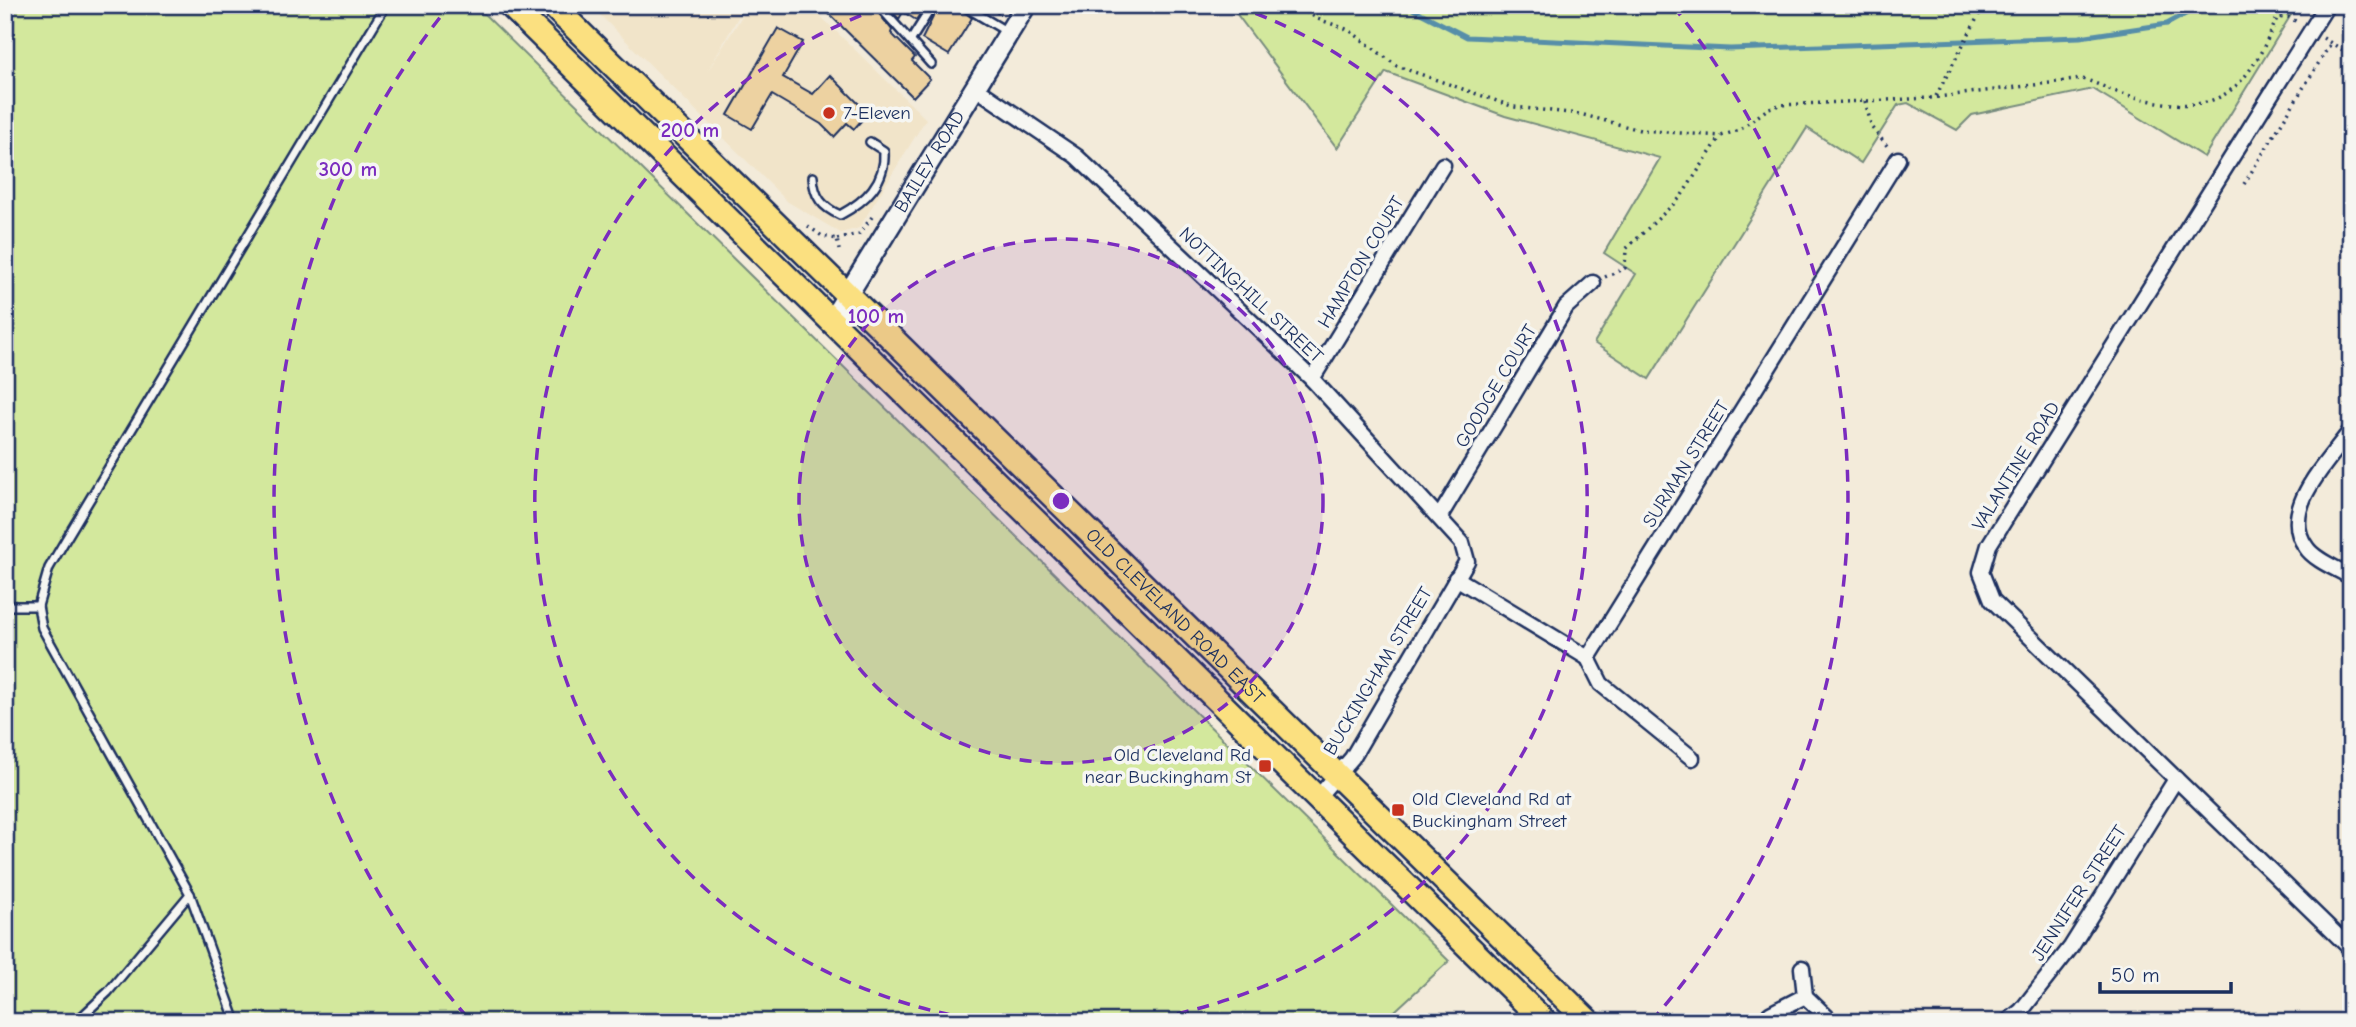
<svg xmlns="http://www.w3.org/2000/svg" width="2356" height="1027" viewBox="0 0 2356 1027" font-family="'Comic Neue',sans-serif">
<style>
.built{fill:#f1e4c9}
.green{fill:#d3e89d;stroke:#778c7e;stroke-width:2}
.lines{fill:none;stroke-linecap:round;stroke-linejoin:round}
.stream{stroke:#578ea9;stroke-width:5}
.building{fill:#edd2a1;stroke:#1b2f5e;stroke-width:2}
.service-casing{stroke:#1b2f5e;stroke-width:12}
.minor-casing{stroke:#1b2f5e;stroke-width:19}
.tertiary-casing{stroke:#1b2f5e;stroke-width:24}
.primary-casing{stroke:#1b2f5e;stroke-width:28}
.path{stroke:#1b2f5e;stroke-width:3.5;stroke-dasharray:2 5;stroke-linecap:butt}
.service{stroke:#f6f6f2;stroke-width:7}
.minor{stroke:#f6f6f2;stroke-width:14}
.tertiary{stroke:#f6f6f2;stroke-width:19}
.primary{stroke:#fbe080;stroke-width:23}
.ring{fill:none;stroke:#7b2cbf;stroke-width:3.5;stroke-dasharray:12 9}
.poi-dot{fill:#c8321e;stroke:#f6f6f2;stroke-width:2.5}
.labels{text-anchor:middle;dominant-baseline:central;stroke-width:7;stroke-linejoin:round;paint-order:stroke}
.poi-label{font-size:19px;fill:#1b2f5e;stroke:#f6f6f2;text-anchor:start}
.street-label{font-size:19px;fill:#1b2f5e;stroke:#f6f6f2}
.centre{fill:#7b2cbf;stroke:#f6f6f2;stroke-width:3.5}
.ring-label{font-size:21px;text-anchor:middle;font-weight:bold;fill:#7b2cbf;stroke:#f6f6f2;stroke-width:7;stroke-linejoin:round;paint-order:stroke}
</style>
<rect width="100%" height="100%" fill="#f3ebda"/>
<filter id="ink" filterUnits="userSpaceOnUse"><feTurbulence type="fractalNoise" baseFrequency=".0143" numOctaves="2"/><feDisplacementMap in="SourceGraphic" scale="14" xChannelSelector="R" yChannelSelector="G"/><feConvolveMatrix kernelMatrix="1 2 1 2 8 2 1 2 1" color-interpolation-filters="sRGB"/></filter>
<g filter="url(#ink)">
<!-- built -->
<polygon class="built" points="590,5 745,5 707,72 749,5 809,5 926,119 859,228 841,233 788,202"/>
<!-- green -->
<g class="green">
<polygon points="5,5 475,5 1449,961 1383,1022 5,1022"/>
<polygon points="1230,5 2297,5 2204,157 2093,89 1972,115 1957,130 1908,103 1898,105 1861,163 1807,128 1649,379 1594,343 1636,274 1604,253 1660,158 1505,116 1386,72 1337,148"/>
</g>
<g class="lines">
<!-- stream -->
<polyline class="stream" points="1405,5 1467,37 1730,49 2080,37 2167,24 2202,5"/>
</g>
<!-- building -->
<g class="building">
<polygon points="820,5 872,5 892,30 891,33 915,57 912,61 930,79 913,97"/>
<polygon points="886,5 926,5 916,20 903,12 899,19"/>
<polygon points="939,5 956,5 972,18 949,55 922,39"/>
<polygon points="778,28 803,42 783,77 813,94 830,75 868,113 854,129 847,123 834,137 821,124 772,95 752,129 728,115"/>
</g>
<g class="lines">
<defs>
<g id="service">
<polyline points="878,5 931,64"/>
<polyline points="962,5 1009,33"/>
<polyline points="911,40 933,5"/>
<path d="M813,177c1,20 9,30 27,38 26,-14 46,-33 44,-64l-14,-9"/>
<polyline points="5,606 38,606 49,568 66,539 386,5"/>
<polyline points="38,606 42,628 190,894 236,1022"/>
<polyline points="76,1022 108,992 190,894"/>
</g>
<g id="minor">
<polyline points="2327,5 1989,545 1981,572 1992,600 2351,949"/>
<polyline points="977,89 1076,156 1312,379 1462,543 1467,561 1352,758 1317,798"/>
<polyline points="1312,379 1443,165"/>
<path d="M2351,430c-22,31 -73,79 -45,117 8,13 32,22 45,30"/>
<polyline points="1440,516 1566,307 1593,283"/>
<polyline points="1456,578 1588,658 1898,159"/>
<polyline points="1588,658 1601,684 1692,758"/>
<polyline points="1805,996 1832,1022"/>
<polyline points="1770,1014 1805,996 1802,968"/>
<polyline points="2007,1022 2021,1011 2071,947 2176,779"/>
<polyline points="2348,1022 2351,1017"/>
</g>
<g id="tertiary">
<path id="s1" d="M832,320l194,-315"/>
</g>
<g id="primary">
<polyline points="510,5 1545,1022"/>
<path id="s2" d="M552,5l1037,1017"/>
</g>
</defs>
<!-- service casing -->
<use href="#service" class="service-casing"/>
<!-- minor casing -->
<use href="#minor" class="minor-casing"/>
<!-- tertiary casing -->
<use href="#tertiary" class="tertiary-casing"/>
<!-- primary casing -->
<use href="#primary" class="primary-casing"/>
<!-- path -->
<g class="path">
<path d="M1294,5l24,14 31,11 48,36 117,41 66,7 60,16 81,6 18,-6 30,-22 11,-3 150,-7 152,-19c13,3 23,9 35,13 90,27 124,14 160,-74l11,-1 11,6"/>
<polyline points="997,14 1002,5"/>
<polyline points="2323,38 2351,55"/>
<polyline points="1936,96 1984,5"/>
<polyline points="1865,101 1872,128 1889,148"/>
<polyline points="2244,184 2331,43"/>
<polyline points="808,226 822,236 837,239 839,250"/>
<polyline points="837,239 859,234 872,217"/>
<polyline points="1605,277 1625,268 1626,249 1680,198 1721,136"/>
</g>
<!-- service -->
<use href="#service" class="service"/>
<!-- minor -->
<use href="#minor" class="minor"/>
<!-- tertiary -->
<use href="#tertiary" class="tertiary"/>
<!-- primary -->
<use href="#primary" class="primary"/>
</g>
</g>
<!-- distance rings -->
<circle cx="1061" cy="501" r="262" fill="#7b2cbf" fill-opacity=".12"/>
<g class="ring">
<circle cx="1061" cy="501" r="262"/>
<path d="M992 1022A525 525 0 0 1 886 6M1236 6A525 525 0 0 1 1130 1022"/>
<path d="M467 1017A787 787 0 0 1 449 6M1673 6A787 787 0 0 1 1655 1017"/>
</g>
<!-- markers -->
<g class="poi-dot">
<circle cx="829" cy="113" r="7"/>
<rect x="1258" y="759" width="14" height="14" rx="3.5"/>
<rect x="1391" y="803" width="14" height="14" rx="3.5"/>
</g>
<g class="labels">
<!-- poi labels -->
<g class="poi-label">
<text x="843" y="113">7-Eleven</text>
<text x="1251" y="755" text-anchor="end">Old Cleveland Rd<tspan x="1251" dy="22">near Buckingham St</tspan></text>
<text x="1412" y="799">Old Cleveland Rd at<tspan x="1412" dy="22">Buckingham Street</tspan></text>
</g>
<!-- street labels -->
<g class="street-label">
<text stroke="none"><textPath href="#s1" startOffset="186">BAILEY ROAD</textPath></text>
<text transform="translate(1361 262) rotate(-59)">HAMPTON COURT</text>
<text transform="translate(1251 295) rotate(43)">NOTTINGHILL STREET</text>
<text transform="translate(1496 386) rotate(-59)">GOODGE COURT</text>
<text transform="translate(1686 464) rotate(-58)">SURMAN STREET</text>
<text transform="translate(2016 466) rotate(-58)">VALANTINE ROAD</text>
<text stroke="none"><textPath href="#s2" startOffset="873">OLD CLEVELAND ROAD EAST</textPath></text>
<text transform="translate(1378 671) rotate(-59)">BUCKINGHAM STREET</text>
<text transform="translate(2079 893) rotate(-57)">JENNIFER STREET</text>
</g>
</g>
<circle cx="1061" cy="501" r="10" class="centre"/>
<g class="ring-label">
<text x="690" y="137">200 m</text>
<text x="348" y="176">300 m</text>
<text x="876" y="323">100 m</text>
</g>
<!-- margin -->
<rect width="2356" height="1027" fill="none" stroke="#f6f6f2" stroke-width="28"/>
<rect x="14" y="14" width="2328" height="999" fill="none" stroke="#1b2f5e" stroke-width="2.5" filter="url(#ink)"/>
<!-- scale -->
<path d="M2100 982v10h131v-10" fill="none" stroke="#1b2f5e" stroke-width="3.5"/>
<text x="2111" y="982" font-size="21" fill="#1b2f5e" stroke="#f6f6f2" stroke-width="5" paint-order="stroke">50 m</text>
</svg>
